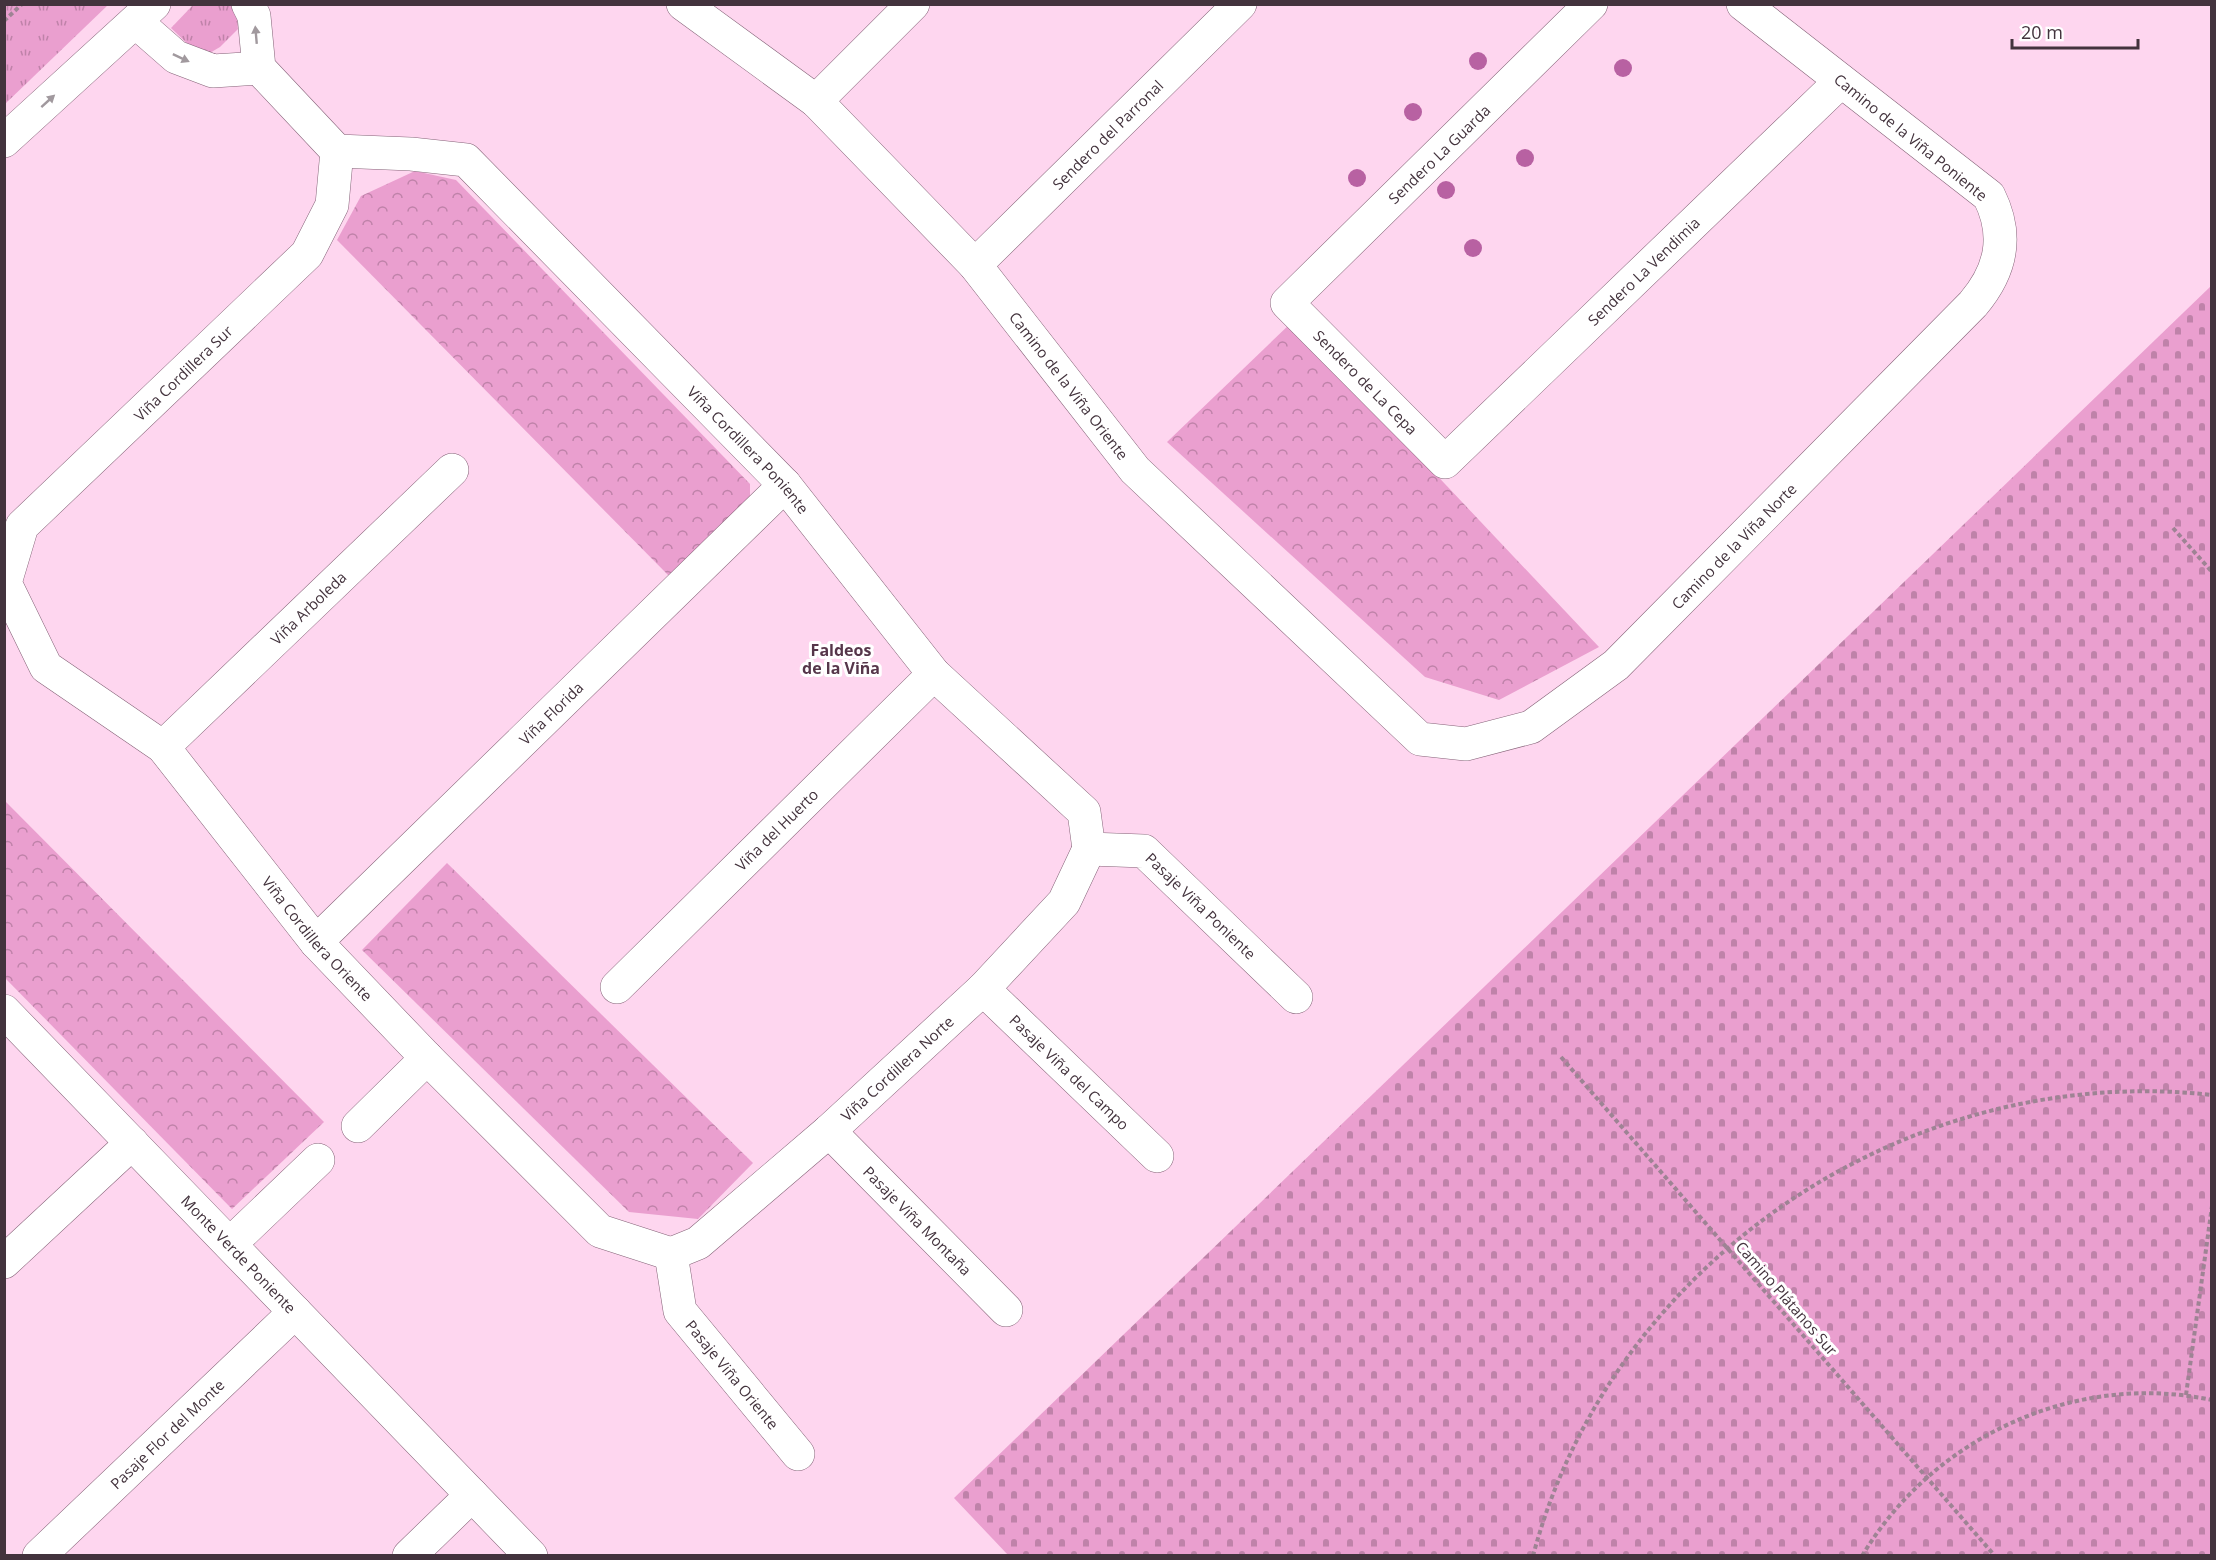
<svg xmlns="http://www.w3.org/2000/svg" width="2216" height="1560" viewBox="0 0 2216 1560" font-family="'Open Sans',sans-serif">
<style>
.grass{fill:url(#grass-tufts)}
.forest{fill:url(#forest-crowns)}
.cemetery{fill:url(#cemetery-stones)}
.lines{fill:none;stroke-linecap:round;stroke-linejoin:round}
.minor-casing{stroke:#856378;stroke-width:34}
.tertiary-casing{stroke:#856378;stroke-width:34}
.path{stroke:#9e8394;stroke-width:4;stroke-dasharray:4.5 3;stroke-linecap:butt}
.minor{stroke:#fff;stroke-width:33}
.tertiary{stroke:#fff;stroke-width:33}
.tree{fill:#b861a2}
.oneway{fill:#a1999e}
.labels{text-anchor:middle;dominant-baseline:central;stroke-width:6;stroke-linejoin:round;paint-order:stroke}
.street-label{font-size:15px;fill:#43333d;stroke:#fff}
.neighbourhood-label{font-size:16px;font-weight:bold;fill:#56364a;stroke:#fff}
</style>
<defs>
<pattern id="grass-tufts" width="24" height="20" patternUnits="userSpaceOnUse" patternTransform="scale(1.5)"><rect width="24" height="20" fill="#ea9fcf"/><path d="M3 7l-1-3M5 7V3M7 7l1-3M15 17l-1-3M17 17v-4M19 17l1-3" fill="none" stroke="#bf82a9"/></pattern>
<pattern id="forest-crowns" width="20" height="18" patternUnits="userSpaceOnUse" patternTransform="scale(1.5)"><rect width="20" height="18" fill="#ea9fcf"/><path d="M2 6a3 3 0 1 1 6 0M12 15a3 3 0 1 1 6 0" fill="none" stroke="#bf82a9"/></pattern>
<pattern id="cemetery-stones" width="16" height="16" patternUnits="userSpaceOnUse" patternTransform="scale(1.5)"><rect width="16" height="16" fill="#ea9fcf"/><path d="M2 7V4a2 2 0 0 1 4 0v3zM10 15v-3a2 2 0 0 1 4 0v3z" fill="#bf82a9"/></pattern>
</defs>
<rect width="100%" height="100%" fill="#fed6ef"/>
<!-- grass -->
<g class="grass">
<polygon points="5,4 108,4 108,5 5,104"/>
<polygon points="193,5 232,5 236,9 238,29 220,47 208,54 194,50 171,28"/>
</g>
<!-- forest -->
<g class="forest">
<polygon points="415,171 456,180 750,484 750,500 670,577 337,240 361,196"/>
<polygon points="1292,322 1599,647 1499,700 1425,677 1167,442"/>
<polygon points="4,800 324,1122 232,1209 5,978"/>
<polygon points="447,863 753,1163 698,1219 629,1212 362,950"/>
</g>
<!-- cemetery -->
<polygon class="cemetery" points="2211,286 2211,1555 1008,1555 954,1498"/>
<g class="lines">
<defs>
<g id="minor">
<polyline points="248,4 254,16 259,68 337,151"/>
<path id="s1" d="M683,4l133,97 159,164 160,205 285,269 46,5 65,-17 85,-62 357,-361c28,-33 36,-68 16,-108l-246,-192"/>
<path id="s2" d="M1591,4l-304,299 158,159 396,-381"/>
<polyline points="136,22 176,57 213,71 259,68"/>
<polyline points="816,101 913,4"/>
<path id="s3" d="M337,151l-5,54 -25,49 -285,272 -17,57 41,84 117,80 153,195 111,116 173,173 71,23"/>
<path id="s4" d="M337,151l74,3 55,6 319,325 149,189 150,138 5,37"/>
<path id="s5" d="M975,265l265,-261"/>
<path id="s6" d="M163,747l289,-277"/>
<path id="s7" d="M1089,849l55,2 152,146"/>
<path id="s8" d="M316,942l469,-457"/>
<path id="s9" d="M617,987l317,-313"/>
<path id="s10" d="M983,989l174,167"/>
<path id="s11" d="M4,1011l527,545"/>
<polyline points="358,1126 427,1058"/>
<path id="s12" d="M829,1131l177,179"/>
<polyline points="230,1244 318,1160"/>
<path id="s13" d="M671,1254l27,-11 131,-112 154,-142 81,-87 25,-53"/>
<path id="s14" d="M671,1254l9,57 118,143"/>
<polyline points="4,1262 132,1143"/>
<path id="s15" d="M39,1556l256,-244"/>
<polyline points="409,1556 472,1495"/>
</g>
<polyline id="tertiary" points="4,141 154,4"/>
</defs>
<!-- minor casing -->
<use href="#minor" class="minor-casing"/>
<!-- tertiary casing -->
<use href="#tertiary" class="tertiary-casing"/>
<!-- path -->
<g class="path">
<polyline points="4,21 22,4"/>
<polyline points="2173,528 2212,572"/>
<polyline points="1561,1057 1995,1556"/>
<polyline points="2186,1395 2212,1206"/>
<path d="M1533,1556c78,-296 377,-495 679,-461"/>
<path d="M1862,1556c71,-119 213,-185 350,-156"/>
</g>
<!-- minor -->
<use href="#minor" class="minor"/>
<!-- tertiary -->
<use href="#tertiary" class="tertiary"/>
</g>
<!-- trees -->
<g class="tree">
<circle cx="1478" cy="61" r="9"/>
<circle cx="1623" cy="68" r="9"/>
<circle cx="1413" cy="112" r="9"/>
<circle cx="1525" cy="158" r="9"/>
<circle cx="1357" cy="178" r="9"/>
<circle cx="1446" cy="190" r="9"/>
<circle cx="1473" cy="248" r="9"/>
</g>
<!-- one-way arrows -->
<defs><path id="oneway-solid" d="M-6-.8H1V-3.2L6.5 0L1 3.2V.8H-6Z" transform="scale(1.5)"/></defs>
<g class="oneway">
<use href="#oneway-solid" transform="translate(256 35) rotate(-95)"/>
<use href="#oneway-solid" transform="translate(181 58) rotate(25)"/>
<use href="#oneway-solid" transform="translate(48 101) rotate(-42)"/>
</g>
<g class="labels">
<!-- street labels -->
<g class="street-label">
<text stroke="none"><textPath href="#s5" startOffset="186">Sendero del Parronal</textPath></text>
<text transform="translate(1911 137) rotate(39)">Camino de la Viña Poniente</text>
<text transform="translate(1439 154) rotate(-44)">Sendero La Guarda</text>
<text stroke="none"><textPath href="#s2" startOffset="926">Sendero La Vendimia</textPath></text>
<text transform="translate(183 373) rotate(-44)">Viña Cordillera Sur</text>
<text stroke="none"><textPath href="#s2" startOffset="538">Sendero de La Cepa</textPath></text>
<text stroke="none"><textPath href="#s1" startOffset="546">Camino de la Viña Oriente</textPath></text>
<text stroke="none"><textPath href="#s4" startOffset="534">Viña Cordillera Poniente</textPath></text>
<text stroke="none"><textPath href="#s1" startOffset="1431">Camino de la Viña Norte</textPath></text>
<text stroke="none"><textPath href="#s6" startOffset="201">Viña Arboleda</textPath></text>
<text stroke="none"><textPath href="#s8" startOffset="328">Viña Florida</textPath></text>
<text stroke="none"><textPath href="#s9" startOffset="224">Viña del Huerto</textPath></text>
<text stroke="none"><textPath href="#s7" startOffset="134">Pasaje Viña Poniente</textPath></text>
<text stroke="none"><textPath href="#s3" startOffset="1044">Viña Cordillera Oriente</textPath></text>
<text stroke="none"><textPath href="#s13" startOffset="294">Viña Cordillera Norte</textPath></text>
<text stroke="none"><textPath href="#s10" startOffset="120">Pasaje Viña del Campo</textPath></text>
<text stroke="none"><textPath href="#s12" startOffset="126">Pasaje Viña Montaña</textPath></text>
<text stroke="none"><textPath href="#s11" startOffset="338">Monte Verde Poniente</textPath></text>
<text transform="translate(1787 1298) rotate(49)">Camino Plátanos Sur</text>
<text stroke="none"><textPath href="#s14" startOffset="140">Pasaje Viña Oriente</textPath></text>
<text stroke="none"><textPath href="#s15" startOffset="177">Pasaje Flor del Monte</textPath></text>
</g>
<!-- neighbourhood labels -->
<g class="neighbourhood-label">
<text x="841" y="650">Faldeos<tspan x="841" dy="18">de la Viña</tspan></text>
</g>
</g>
<!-- border -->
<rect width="2216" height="1560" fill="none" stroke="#43333d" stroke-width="12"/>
<!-- scale -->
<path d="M2012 39v9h126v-9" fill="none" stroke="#43333d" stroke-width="3"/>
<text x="2021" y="39" font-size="18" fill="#43333d" stroke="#ffffff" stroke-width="4.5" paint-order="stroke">20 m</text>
</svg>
